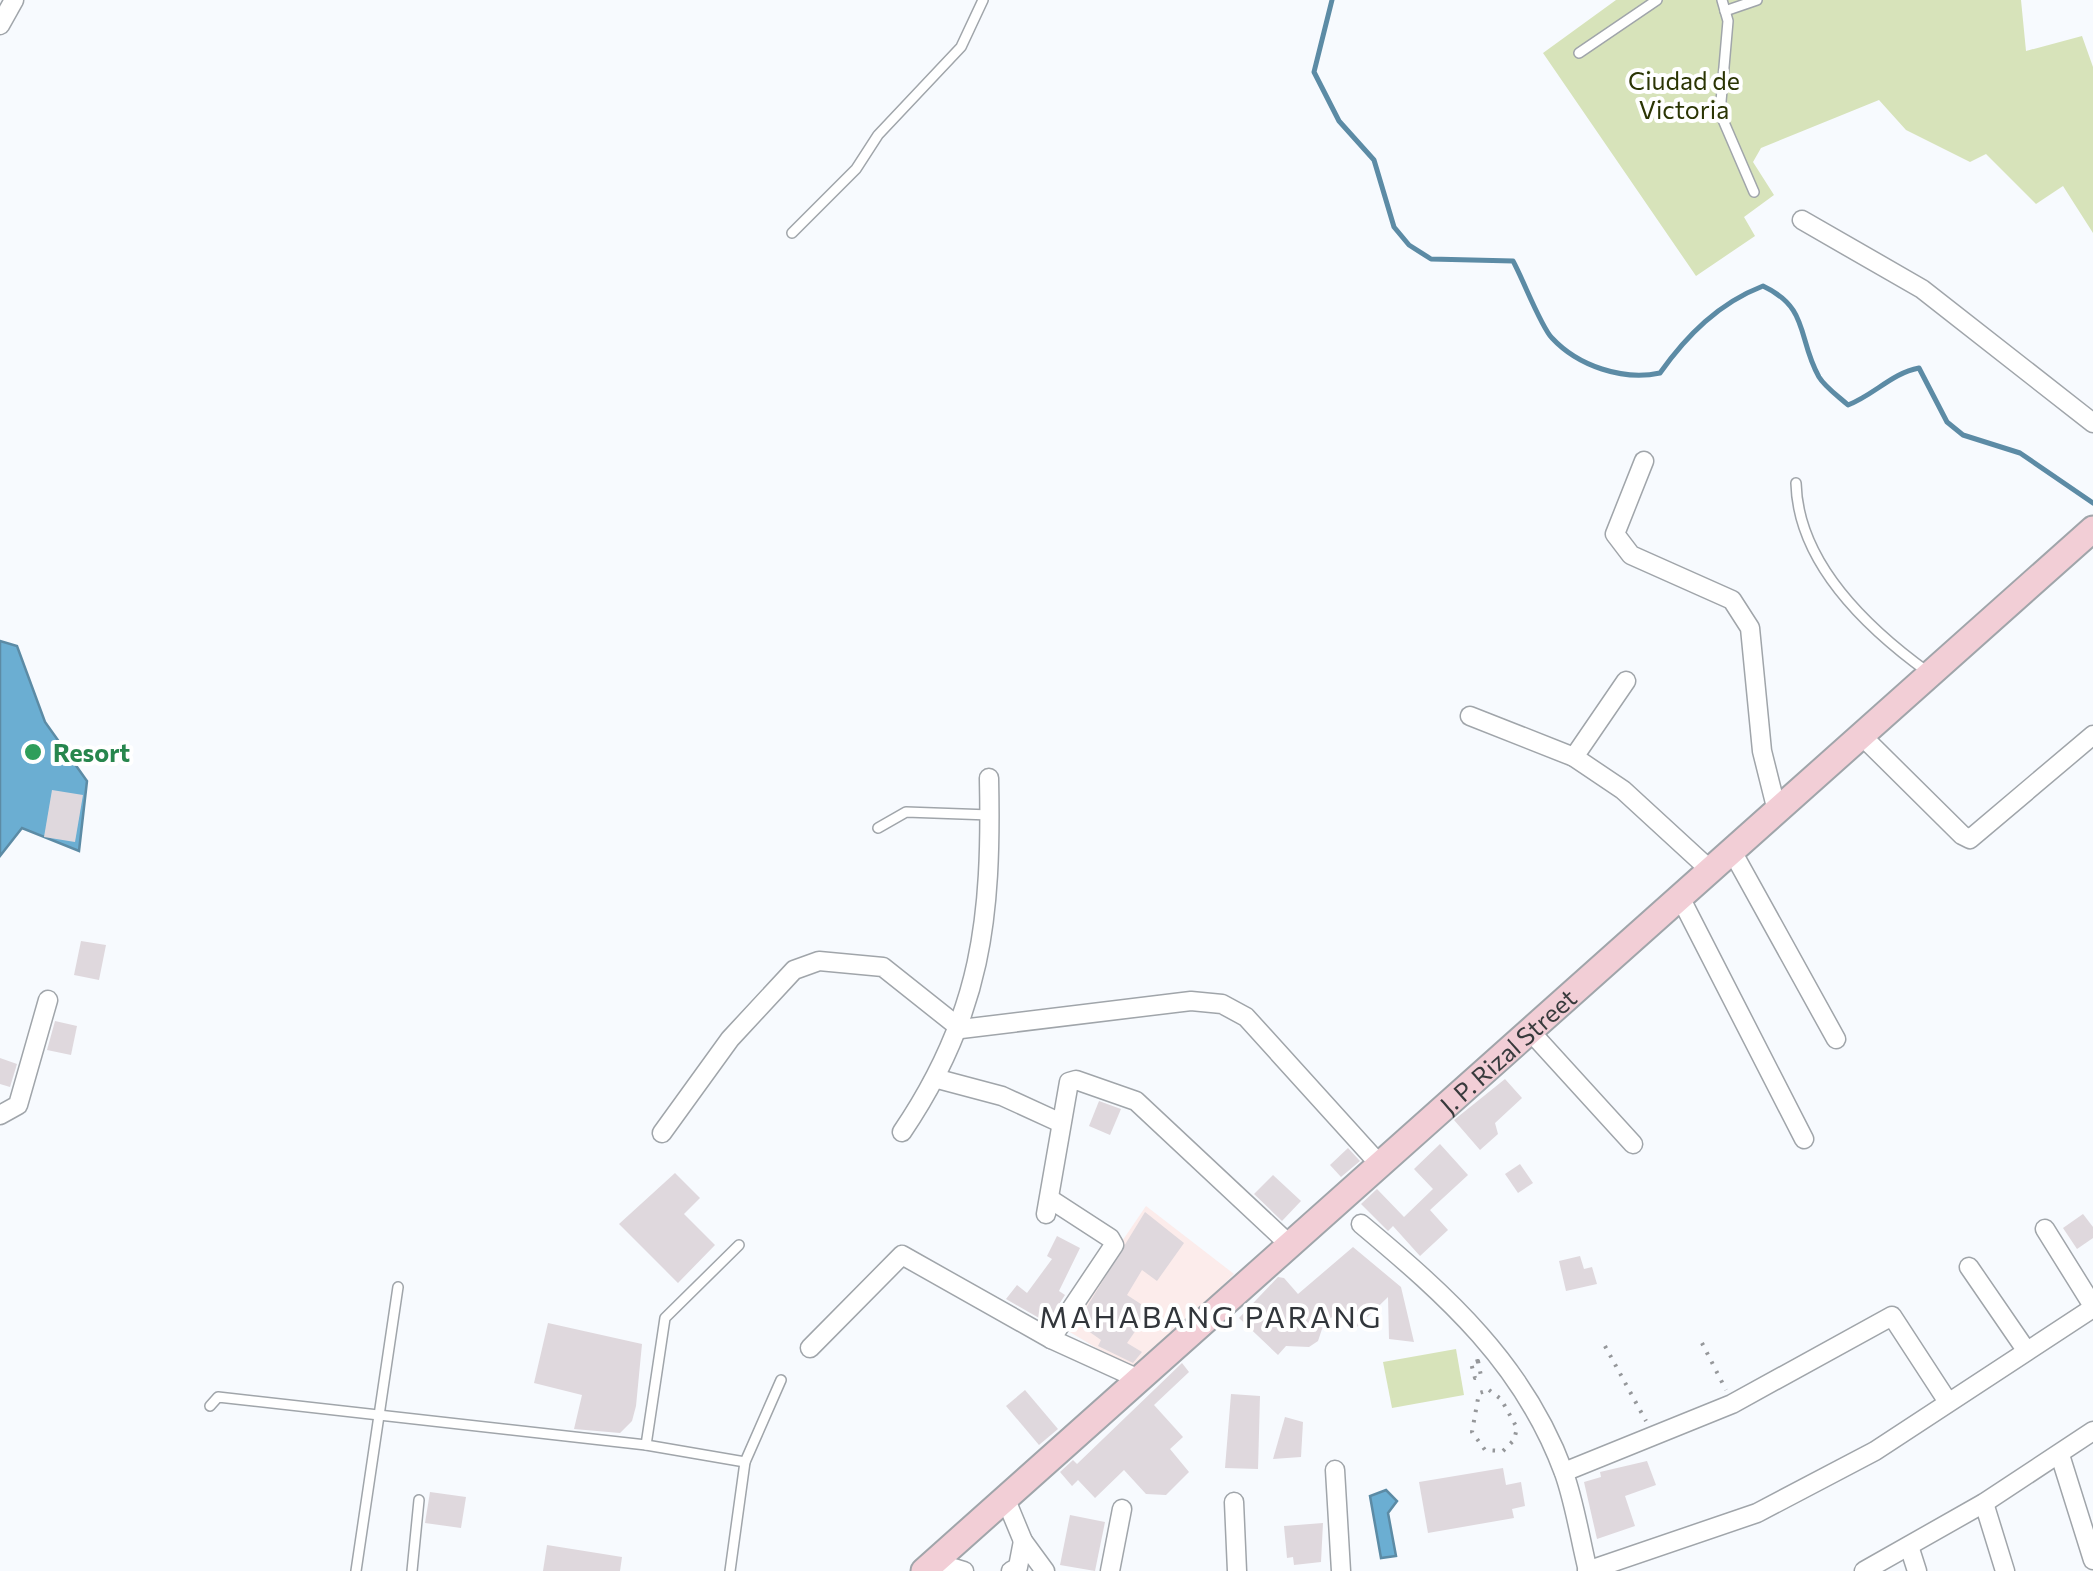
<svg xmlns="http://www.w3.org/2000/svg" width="2093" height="1571" viewBox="0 0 2093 1571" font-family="Commissioner,sans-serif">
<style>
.education{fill:#fceceb}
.green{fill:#d7e3ba}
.water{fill:#6baed2;stroke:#5c8ba5;stroke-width:2.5}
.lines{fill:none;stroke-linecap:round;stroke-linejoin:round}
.stream{stroke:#5c8ba5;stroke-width:5}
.building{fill:#dfd8dd}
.lane-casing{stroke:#a0a5aa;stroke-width:12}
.street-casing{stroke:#a0a5aa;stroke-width:21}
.secondary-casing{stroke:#a0a5aa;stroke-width:29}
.path{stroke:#95979a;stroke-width:4;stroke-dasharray:2.5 8;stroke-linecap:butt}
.lane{stroke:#fff;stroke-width:9}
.street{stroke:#fff;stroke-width:18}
.secondary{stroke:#f2ced6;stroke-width:25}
.leisure-dot{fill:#2e9e5b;stroke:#fff;stroke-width:4}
.labels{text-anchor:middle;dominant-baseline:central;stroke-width:8;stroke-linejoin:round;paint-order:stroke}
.park-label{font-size:25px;fill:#2b3504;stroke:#fff}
.leisure-label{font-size:25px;font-weight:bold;fill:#27864d;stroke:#fff;text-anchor:start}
.street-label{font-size:25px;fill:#383a3c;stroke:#fff}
.quarter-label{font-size:30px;letter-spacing:2.5px;fill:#32363b;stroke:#fff}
</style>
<rect width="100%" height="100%" fill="#f7fafe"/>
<!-- education -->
<polygon class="education" points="1146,1206 1234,1274 1137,1372 1063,1328"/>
<!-- green -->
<g class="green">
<polygon points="1616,0 2021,0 2026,51 2082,36 2093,67 2093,233 2063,186 2036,204 1986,154 1970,162 1906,130 1879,100 1761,148 1753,162 1774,195 1744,217 1755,236 1696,276 1543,53"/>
<polygon points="1456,1349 1464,1395 1392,1408 1383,1362"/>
</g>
<!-- water -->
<g class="water">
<polygon points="0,641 17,646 45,722 87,781 79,851 22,828 0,856"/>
<polygon points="1386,1490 1397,1501 1388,1513 1396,1556 1381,1558 1370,1496"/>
</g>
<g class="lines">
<!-- stream -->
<path class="stream" d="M1332,0l-18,72 25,49 35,39 20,67 15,18 22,14 82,2c10,18 28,66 39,77 26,28 71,43 108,35 27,-38 59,-70 103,-87 47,22 34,52 56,91 6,10 19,19 29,28 26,-10 44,-32 71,-37l28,54 16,13 57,18 73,50"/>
</g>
<!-- building -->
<g class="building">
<polygon points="52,790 83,795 75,842 44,837"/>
<polygon points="81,941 106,945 99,980 74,975"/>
<polygon points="55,1021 77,1026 71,1055 47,1050"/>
<polygon points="0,1058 17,1064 10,1087 0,1084"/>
<polygon points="1505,1079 1522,1098 1495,1123 1498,1134 1480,1150 1454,1120"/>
<polygon points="1099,1101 1121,1109 1110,1135 1089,1126"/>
<polygon points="1440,1144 1468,1175 1430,1210 1448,1230 1420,1256 1393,1226 1388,1231 1361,1204 1377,1189 1404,1217 1433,1189 1414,1169"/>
<polygon points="1348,1148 1360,1161 1341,1177 1330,1165"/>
<polygon points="1520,1164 1533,1183 1518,1193 1505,1174"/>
<polygon points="675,1173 700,1198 684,1214 715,1245 678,1283 619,1224"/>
<polygon points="1273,1175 1301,1201 1282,1221 1254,1194"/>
<polygon points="1145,1212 1184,1243 1157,1281 1142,1270 1127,1295 1150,1310 1127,1343 1142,1352 1133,1363 1098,1346 1101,1340 1077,1323"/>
<polygon points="2083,1214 2093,1227 2093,1238 2077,1249 2063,1228"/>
<polygon points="1057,1236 1080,1248 1059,1291 1065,1295 1052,1315 1043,1305 1039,1318 1006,1299 1017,1285 1027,1293 1052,1259 1047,1256"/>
<polygon points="1353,1247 1401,1287 1414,1342 1389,1339 1388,1297 1354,1330 1339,1310 1323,1326 1318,1341 1309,1347 1286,1346 1278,1355 1239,1318 1278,1277 1284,1278 1298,1294"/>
<polygon points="1580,1256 1584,1269 1592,1267 1597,1284 1566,1291 1559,1261"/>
<polygon points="548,1323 642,1344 636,1406 632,1421 620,1433 574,1429 582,1395 534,1383"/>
<polygon points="1182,1363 1189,1372 1154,1405 1183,1437 1170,1449 1189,1472 1166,1495 1146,1494 1124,1470 1095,1498 1078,1480 1072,1486 1060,1472 1073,1460 1077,1464"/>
<polygon points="1025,1390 1058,1429 1039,1445 1006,1406"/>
<polygon points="1231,1394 1260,1396 1258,1469 1225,1468"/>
<polygon points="1285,1417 1303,1422 1301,1457 1273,1459"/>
<polygon points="1647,1461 1656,1485 1625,1496 1635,1526 1597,1539 1584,1482 1601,1477 1600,1472"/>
<polygon points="1503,1468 1506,1485 1521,1482 1525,1506 1512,1509 1514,1518 1428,1533 1419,1482"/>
<polygon points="430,1492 466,1497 461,1528 425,1523"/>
<polygon points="1070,1515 1105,1522 1095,1571 1060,1565"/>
<polygon points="1323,1523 1321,1562 1294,1565 1293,1557 1287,1558 1284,1526"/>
<polygon points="547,1545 622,1557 620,1571 543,1571"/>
</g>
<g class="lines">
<defs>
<g id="lane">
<polyline points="1722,0 1728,21 1720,113 1754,192"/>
<polyline points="1725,11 1757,0"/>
<polyline points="1579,53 1657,0"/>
<polyline points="792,233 856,169 878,135 961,47 983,0"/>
<path d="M1796,483c2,81 72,146 133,190"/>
<polyline points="878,828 906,812 990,815"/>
<polyline points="210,1406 218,1397 646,1445 745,1462"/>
<polyline points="646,1445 665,1318 739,1245"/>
<polyline points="356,1571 398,1287"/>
<polyline points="412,1571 419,1500"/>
<polyline points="730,1571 745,1462 781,1380"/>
</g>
<g id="street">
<polyline points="0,25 14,0"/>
<polyline points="1802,220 1922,289 2093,423"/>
<polyline points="1644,461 1615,534 1631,555 1732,600 1750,628 1762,751 1777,811"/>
<polyline points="1626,681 1574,757 1623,790 1709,869"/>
<polyline points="1470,716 1574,757"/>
<polyline points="1862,736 1962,835 1970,839 2093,735"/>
<polyline points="1732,851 1836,1039"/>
<polyline points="1680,897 1804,1139"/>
<polyline points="1530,1031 1633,1144"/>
<polyline points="938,1079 1002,1096 1061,1123"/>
<polyline points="0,1115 18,1105 48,1000"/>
<path d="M902,1132c80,-118 90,-215 87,-354"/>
<polyline points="662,1133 730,1039 794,970 819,961 883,967 961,1029 1191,1001 1222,1004 1246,1017 1381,1166"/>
<polyline points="1050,1199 1110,1238 1114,1245 1051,1339 1141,1380"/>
<polyline points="1046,1214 1069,1082 1076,1080 1136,1101 1291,1246"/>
<path d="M1361,1224c86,72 163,140 203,249 11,31 16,66 24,98"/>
<polyline points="2045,1229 2093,1306"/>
<polyline points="1969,1267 2026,1350"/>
<polyline points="810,1348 902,1255 1051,1339"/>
<polyline points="2060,1455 2093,1560"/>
<polyline points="1335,1470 1341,1571"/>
<polyline points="1564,1472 1732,1404 1892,1316 1948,1402"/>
<polyline points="1006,1500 1023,1541 1045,1571"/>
<polyline points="1234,1502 1237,1571"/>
<polyline points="1984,1503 2005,1571"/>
<polyline points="1909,1546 1917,1571"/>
<polyline points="934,1562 964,1571"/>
<polyline points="1011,1571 1018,1567 1023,1541"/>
<polyline points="1110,1571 1122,1509"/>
<polyline points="1587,1571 1757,1513 1875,1451 2093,1308"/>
<polyline points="1864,1571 1984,1503 2093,1431"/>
</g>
<g id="secondary">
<path id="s1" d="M924,1571l1169,-1042"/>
</g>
</defs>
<!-- lane casing -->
<use href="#lane" class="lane-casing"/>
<!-- street casing -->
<use href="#street" class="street-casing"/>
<!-- secondary casing -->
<use href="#secondary" class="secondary-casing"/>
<!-- path -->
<g class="path">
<polyline points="1702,1343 1726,1390"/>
<polyline points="1605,1346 1646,1421"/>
<polygon points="1478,1361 1481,1376 1475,1378 1471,1363"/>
<polygon points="1489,1390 1501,1399 1517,1428 1514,1440 1503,1451 1485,1450 1472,1432 1479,1393"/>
</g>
<!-- lane -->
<use href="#lane" class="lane"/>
<!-- street -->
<use href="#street" class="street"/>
<!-- secondary -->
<use href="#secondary" class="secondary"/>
</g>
<!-- markers -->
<circle class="leisure-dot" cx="33" cy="752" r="10"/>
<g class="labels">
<!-- park labels -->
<g class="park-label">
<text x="1684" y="80">Ciudad de<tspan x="1684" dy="29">Victoria</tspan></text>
</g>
<!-- leisure labels -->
<g class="leisure-label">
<text x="53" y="752">Resort</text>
</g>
<!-- street labels -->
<g class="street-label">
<text stroke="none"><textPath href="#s1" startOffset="782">J. P. Rizal Street</textPath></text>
</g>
<!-- quarter labels -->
<g class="quarter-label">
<text x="1211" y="1315">MAHABANG PARANG</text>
</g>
</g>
</svg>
